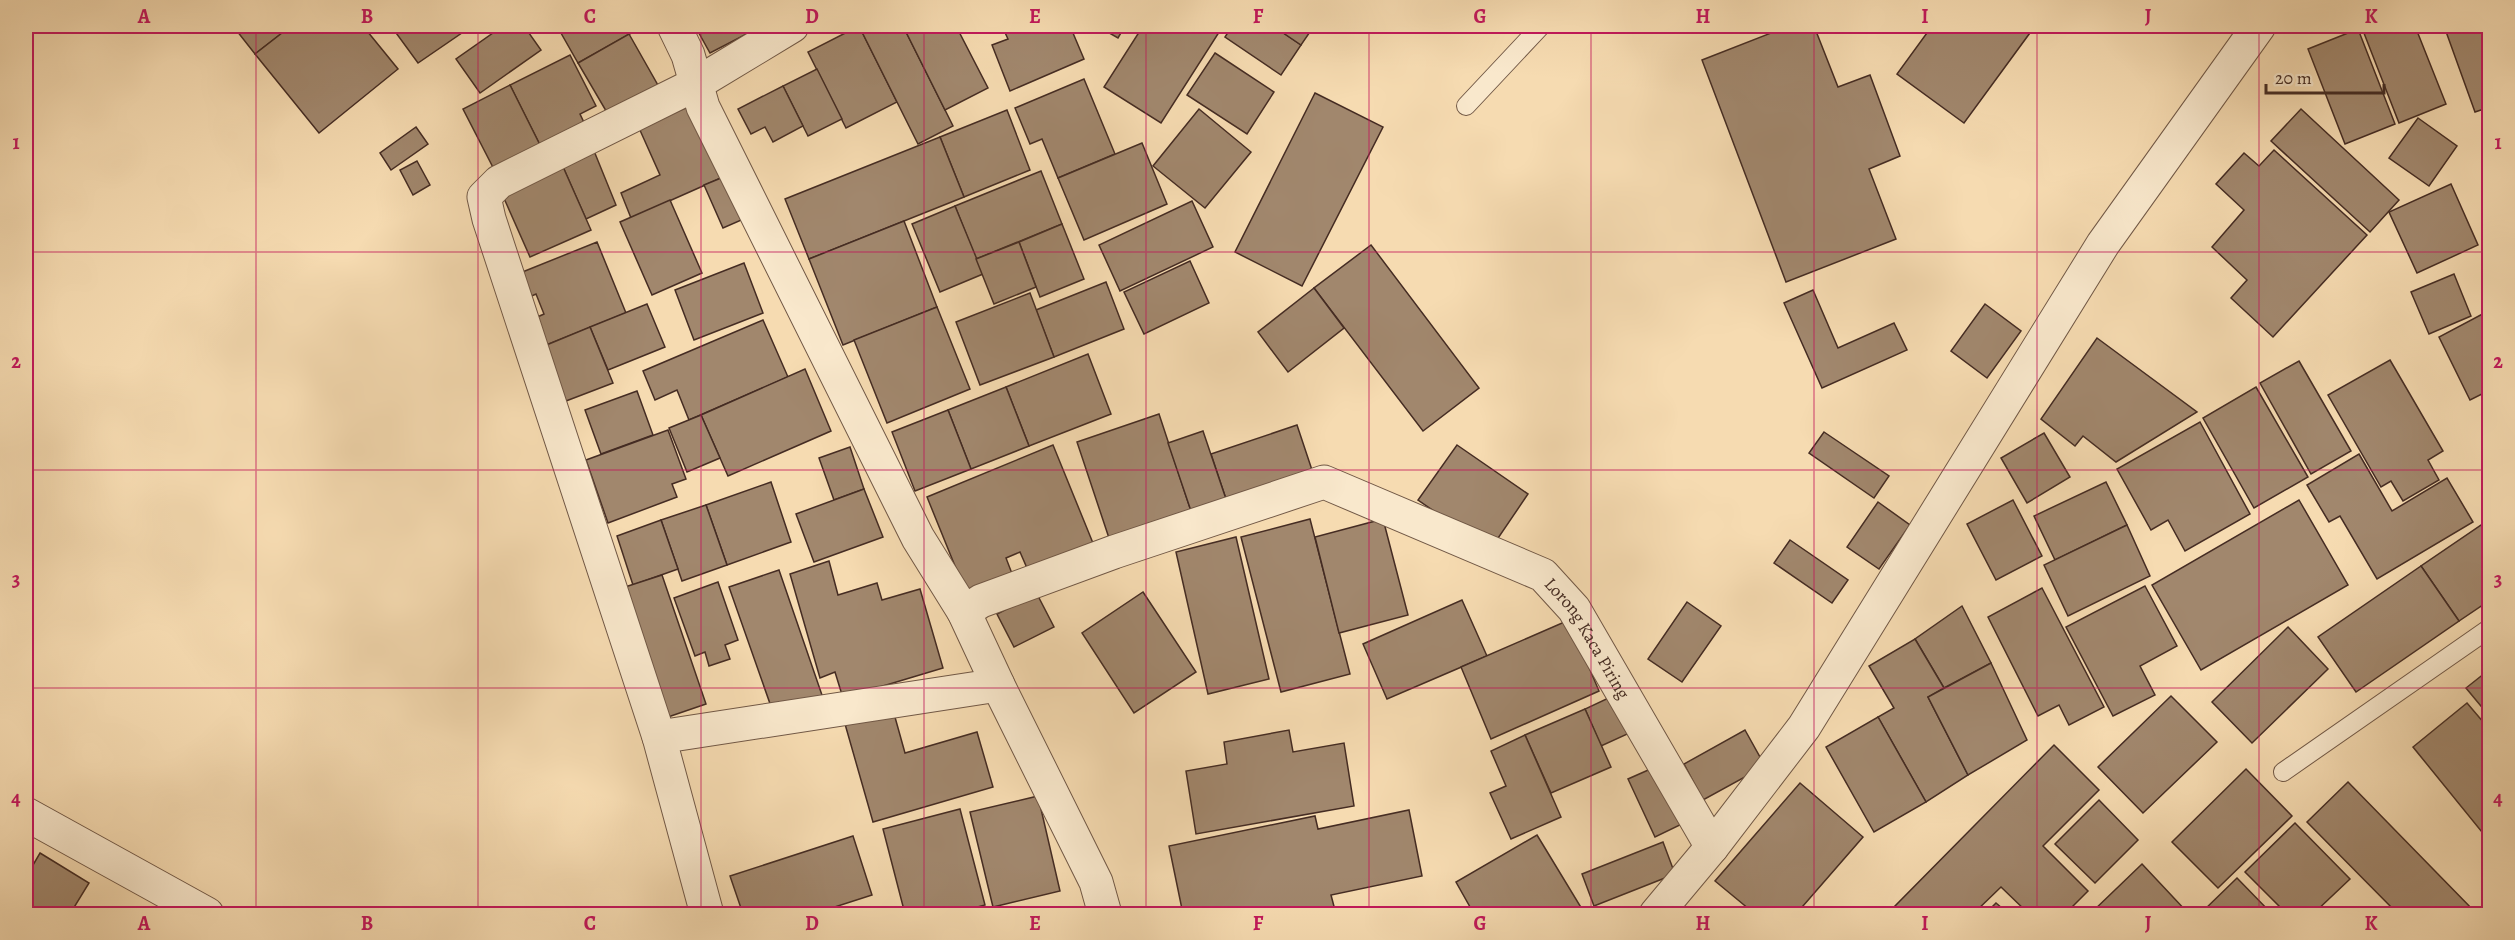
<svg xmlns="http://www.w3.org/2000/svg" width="2515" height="940" viewBox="0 0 2515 940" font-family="Alegreya,serif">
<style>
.building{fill:#a1876d;stroke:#452c23;stroke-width:1.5}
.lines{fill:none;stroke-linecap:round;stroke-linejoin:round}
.service-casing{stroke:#715846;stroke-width:20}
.minor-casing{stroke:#715846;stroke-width:35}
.tertiary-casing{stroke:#715846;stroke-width:35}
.service{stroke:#f9e8cc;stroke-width:18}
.minor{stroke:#f9e8cc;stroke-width:33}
.tertiary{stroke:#f9e8cc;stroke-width:33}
.grid{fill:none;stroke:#c2185b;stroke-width:1.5;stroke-opacity:0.55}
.labels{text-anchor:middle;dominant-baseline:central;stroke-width:5;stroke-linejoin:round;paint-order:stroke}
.street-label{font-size:18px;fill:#452c23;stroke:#f9e8cc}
.neatline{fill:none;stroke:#c2185b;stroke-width:2}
.grid-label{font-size:20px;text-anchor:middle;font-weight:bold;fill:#c2185b}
</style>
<rect width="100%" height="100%" fill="#f6dbb1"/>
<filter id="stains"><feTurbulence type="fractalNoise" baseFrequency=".00333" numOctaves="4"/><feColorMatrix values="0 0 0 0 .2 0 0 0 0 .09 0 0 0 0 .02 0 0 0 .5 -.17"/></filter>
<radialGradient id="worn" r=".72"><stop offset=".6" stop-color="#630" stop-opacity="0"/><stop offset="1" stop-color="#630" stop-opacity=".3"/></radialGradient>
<!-- building -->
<g class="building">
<polygon points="233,26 291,26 255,54"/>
<polygon points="291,26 363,26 398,69 319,133 255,54"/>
<polygon points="391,26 472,26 418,63"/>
<polygon points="503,26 524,26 541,50 480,93 456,59"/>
<polygon points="557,26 644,26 578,63"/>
<polygon points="695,26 762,26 710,53"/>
<polygon points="859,26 897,102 846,128 808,52"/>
<polygon points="859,26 903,26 953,126 918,144"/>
<polygon points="903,26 956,26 988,88 945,110"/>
<polygon points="1002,26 1070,26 1084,59 1010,91 992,45 1008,39"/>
<polygon points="1097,26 1125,26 1118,38"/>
<polygon points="1143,26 1223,26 1161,123 1104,87"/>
<polygon points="1232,26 1273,26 1301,45 1281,75 1225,37"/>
<polygon points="1273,26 1314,26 1301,45"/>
<polygon points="1789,26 1814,26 1838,87 1870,75 1900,156 1869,169 1896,239 1786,282 1702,60"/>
<polygon points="1932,26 2035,26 1964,123 1897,74"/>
<polygon points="2369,26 2415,26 2446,104 2399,123 2362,28"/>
<polygon points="2444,26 2490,26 2490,107 2475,112"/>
<polygon points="2358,29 2395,124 2345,144 2308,49"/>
<polygon points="629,34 659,87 609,116 578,63"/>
<polygon points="1215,53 1274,92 1247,134 1187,95"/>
<polygon points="570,55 596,106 580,114 589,133 545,155 510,85"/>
<polygon points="817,69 842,119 808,136 783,86"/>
<polygon points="1084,79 1115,154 1058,178 1042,139 1030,144 1015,108"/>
<polygon points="510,85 545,155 499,179 463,109"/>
<polygon points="783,86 803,126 773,142 765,127 751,134 738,109"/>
<polygon points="1315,93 1383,127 1302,286 1235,252"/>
<polygon points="690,106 721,178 631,218 621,193 660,175 639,128"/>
<polygon points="1199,109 1251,152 1205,208 1153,166"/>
<polygon points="2301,109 2399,200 2370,232 2271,141"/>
<polygon points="1007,110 1030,170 964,197 940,137"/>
<polygon points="2418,118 2457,146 2429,186 2389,158"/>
<polygon points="2490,122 2490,144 2482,125"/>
<polygon points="416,127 428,144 391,170 380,153"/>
<polygon points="940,137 964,197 809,259 785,199"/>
<polygon points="1142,143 1167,204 1084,240 1058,178"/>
<polygon points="592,146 616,205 586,219 560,160"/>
<polygon points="2274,150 2367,235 2273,337 2231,298 2247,280 2212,247 2244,210 2216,184 2244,153 2259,166"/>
<polygon points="560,160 591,230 530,257 499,187"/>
<polygon points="417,161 430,185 413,195 400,170"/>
<polygon points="1041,171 1062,224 976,259 955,206"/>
<polygon points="721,178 746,218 723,228 704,185"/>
<polygon points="2451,184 2478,245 2417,273 2389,212"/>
<polygon points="670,200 702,273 652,295 620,222"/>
<polygon points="1192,201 1213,247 1120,291 1099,245"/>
<polygon points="955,206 983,274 940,292 912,224"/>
<polygon points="904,221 937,307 843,345 809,259"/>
<polygon points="1062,224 1084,279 1040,297 1019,242"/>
<polygon points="597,242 626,313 544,346 533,319 544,314 536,294 525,299 515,275"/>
<polygon points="1019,242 1036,287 994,304 976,259"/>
<polygon points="1371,245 1479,388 1423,431 1314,288"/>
<polygon points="1190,261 1209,303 1144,334 1124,292"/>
<polygon points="744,263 763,313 694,340 675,290"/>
<polygon points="2454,274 2471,316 2429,334 2411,292"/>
<polygon points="1106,282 1124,329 1054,357 1036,310"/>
<polygon points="1314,288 1344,328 1288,372 1258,332"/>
<polygon points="1813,290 1838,348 1894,323 1907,350 1822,388 1784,303"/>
<polygon points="1030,293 1054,357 980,385 956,322"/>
<polygon points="647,304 665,347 608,370 590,327"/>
<polygon points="1985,304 2021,331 1987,378 1951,351"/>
<polygon points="937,307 970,389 887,423 854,340"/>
<polygon points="2490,310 2490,390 2470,400 2439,337"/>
<polygon points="763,320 788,377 689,420 677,390 655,400 643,371"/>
<polygon points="590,327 613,383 566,401 544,346"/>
<polygon points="2097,338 2197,412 2116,462 2083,436 2075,446 2041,419"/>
<polygon points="1088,354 1111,414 1029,446 1006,387"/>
<polygon points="2390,360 2443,451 2428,460 2439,480 2403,501 2391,481 2381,487 2328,395"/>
<polygon points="2299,361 2351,451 2311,474 2260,383"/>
<polygon points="805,369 831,431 728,476 701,415"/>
<polygon points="1006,387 1029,446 971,469 948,410"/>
<polygon points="2256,387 2308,477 2254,508 2203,418"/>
<polygon points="637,391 653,435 601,454 585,410"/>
<polygon points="948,410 971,469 915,491 892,432"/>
<polygon points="1159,414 1191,511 1109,538 1077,442"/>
<polygon points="701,415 720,458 687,472 669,428"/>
<polygon points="2200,422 2250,514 2185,551 2168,520 2151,530 2117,469"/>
<polygon points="1297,425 1312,470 1226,499 1211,454"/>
<polygon points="668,430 686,479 672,484 677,497 608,523 586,460"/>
<polygon points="1203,431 1226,499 1191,511 1168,443"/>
<polygon points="1824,432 1889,476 1874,498 1809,453"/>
<polygon points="2044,433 2070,477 2027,503 2001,458"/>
<polygon points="1053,445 1095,548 1030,575 1020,552 1006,558 1016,584 970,603 927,497"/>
<polygon points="1457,445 1528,494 1490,550 1418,500"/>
<polygon points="850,447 864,489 834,500 819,458"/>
<polygon points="2359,454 2392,511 2447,478 2473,522 2377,579 2340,516 2329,522 2307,485"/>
<polygon points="771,482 791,542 727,565 706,505"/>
<polygon points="2106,482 2127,525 2055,560 2034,516"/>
<polygon points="864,489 883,537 814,562 796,514"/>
<polygon points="2013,500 2042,556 1996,580 1967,524"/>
<polygon points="2299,500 2348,585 2201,670 2152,585"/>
<polygon points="1878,502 1910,525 1879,569 1847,547"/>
<polygon points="706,505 727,565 682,581 661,520"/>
<polygon points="1310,519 1350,674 1281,692 1241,537"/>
<polygon points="1383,519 1408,615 1339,633 1315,537"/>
<polygon points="2490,519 2490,600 2459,621 2421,566"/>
<polygon points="661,520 678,569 633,585 617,536"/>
<polygon points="2127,525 2150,576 2068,616 2044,565"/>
<polygon points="1236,537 1269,679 1208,694 1176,552"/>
<polygon points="1790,540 1848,580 1832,603 1774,563"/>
<polygon points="829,561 838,595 877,583 882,600 920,589 943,668 843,698 835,672 820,678 790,574"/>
<polygon points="2421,566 2459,621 2356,692 2318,637"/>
<polygon points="779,570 823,698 774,715 729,587"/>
<polygon points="662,575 706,704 668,717 625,587"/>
<polygon points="718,582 738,640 725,645 730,659 709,666 705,652 695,656 674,598"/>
<polygon points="2145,586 2177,646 2140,666 2155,695 2113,716 2066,627"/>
<polygon points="2042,588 2104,707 2069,725 2059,705 2038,716 1988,617"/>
<polygon points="1143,592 1196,672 1134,713 1082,633"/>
<polygon points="1037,594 1054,627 1014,647 997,614"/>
<polygon points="1462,600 1487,656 1387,699 1363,644"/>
<polygon points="1687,602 1721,626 1682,682 1648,659"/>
<polygon points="1962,606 1991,663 1944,688 1915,639"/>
<polygon points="1569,620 1599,691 1491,739 1461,667"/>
<polygon points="2288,627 2328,669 2252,743 2212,702"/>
<polygon points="1915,639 1944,688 1928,697 1968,775 1926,802 1878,717 1894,708 1869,666"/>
<polygon points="1991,663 2027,740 1968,775 1928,697"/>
<polygon points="2490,669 2490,717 2466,688"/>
<polygon points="1617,694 1634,731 1601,746 1585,709"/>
<polygon points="2171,696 2217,742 2143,813 2098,767"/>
<polygon points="2467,703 2490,730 2490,842 2413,747"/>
<polygon points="1585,709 1611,767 1551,793 1525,735"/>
<polygon points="893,710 905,753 977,732 993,787 873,822 845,724"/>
<polygon points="1878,717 1926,802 1874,832 1826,747"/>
<polygon points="1289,730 1293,752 1344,743 1354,806 1196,834 1186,771 1227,764 1224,742"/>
<polygon points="1745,730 1765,766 1703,800 1684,764"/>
<polygon points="1525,735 1561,817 1511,839 1490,793 1506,786 1491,751"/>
<polygon points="2054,745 2099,790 2043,846 2088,891 2065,914 2029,914 2001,887 1973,914 1904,914 1895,906"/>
<polygon points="1655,767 1682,824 1655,837 1628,779"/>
<polygon points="2246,769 2292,816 2218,888 2172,842"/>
<polygon points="2348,782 2477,914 2398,914 2307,822"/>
<polygon points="1800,783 1863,837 1796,914 1755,914 1715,881"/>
<polygon points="1038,796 1060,891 993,907 970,812"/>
<polygon points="2099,800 2138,840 2095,883 2055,844"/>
<polygon points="960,809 985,905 951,914 905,914 883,829"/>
<polygon points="1409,810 1422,876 1331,895 1336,914 1183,914 1169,846 1315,816 1318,829"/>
<polygon points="2295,823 2350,879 2313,914 2287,914 2245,872"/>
<polygon points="1537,835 1585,914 1474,914 1456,882"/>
<polygon points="853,836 872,895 813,914 743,914 730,876"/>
<polygon points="1663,842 1675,874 1594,906 1582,874"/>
<polygon points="40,853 89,883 70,914 26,914 26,877"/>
<polygon points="2142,864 2188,913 2186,914 2090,914"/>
<polygon points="2237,878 2272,914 2200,914"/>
<polygon points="1996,903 2009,914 1985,914"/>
<polygon points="998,911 999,914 980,914"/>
</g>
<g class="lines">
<defs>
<g id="service">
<polyline points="1466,106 1541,26"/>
<polyline points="2283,772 2490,628"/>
</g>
<g id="minor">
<polyline points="674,26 688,55 703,107 918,538 964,612 998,685 1096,882 1105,914"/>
<path id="s1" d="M964,612l17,-11 133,-49 210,-70 219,93 31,34 138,238"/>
<polyline points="659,737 998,685"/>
<polyline points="707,914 659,737 489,219 484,197 499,182 696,84 792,26"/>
</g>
<g id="tertiary">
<polyline points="26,814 207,914"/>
<polyline points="1656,914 1712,847 1804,727 2103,244 2259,26"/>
</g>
</defs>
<!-- service casing -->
<use href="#service" class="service-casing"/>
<!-- minor casing -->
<use href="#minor" class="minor-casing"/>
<!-- tertiary casing -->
<use href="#tertiary" class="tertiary-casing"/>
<!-- service -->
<use href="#service" class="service"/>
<!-- minor -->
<use href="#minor" class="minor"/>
<!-- tertiary -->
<use href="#tertiary" class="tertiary"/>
</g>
<!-- grid -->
<path class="grid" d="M256,26v888M478,26v888M701,26v888M924,26v888M1146,26v888M1369,26v888M1591,26v888M1814,26v888M2037,26v888M2259,26v888M26,252h2464M26,470h2464M26,688h2464"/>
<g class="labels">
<!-- street labels -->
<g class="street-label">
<text stroke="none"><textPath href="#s1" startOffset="699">Lorong Kaca Piring</textPath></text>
</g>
</g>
<!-- margin -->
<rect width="2515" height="940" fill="none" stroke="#f6dbb1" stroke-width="66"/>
<!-- scale -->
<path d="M2266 84v9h118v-9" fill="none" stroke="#452c23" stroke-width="3"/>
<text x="2275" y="84" font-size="18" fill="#452c23" stroke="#f9e8cc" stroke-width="4.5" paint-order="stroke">20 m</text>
<rect x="33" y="33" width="2449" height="874" class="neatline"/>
<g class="grid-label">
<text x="144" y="23">A</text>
<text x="367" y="23">B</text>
<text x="590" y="23">C</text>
<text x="812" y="23">D</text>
<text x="1035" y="23">E</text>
<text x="1258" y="23">F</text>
<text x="1480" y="23">G</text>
<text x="1703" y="23">H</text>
<text x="1925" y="23">I</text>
<text x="2148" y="23">J</text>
<text x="2371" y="23">K</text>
<text x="16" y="149">1</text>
<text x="2498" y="149">1</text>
<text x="16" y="368">2</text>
<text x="2498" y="368">2</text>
<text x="16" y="586">3</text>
<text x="2498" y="586">3</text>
<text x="16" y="805">4</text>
<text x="2498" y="805">4</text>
<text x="144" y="930">A</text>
<text x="367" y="930">B</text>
<text x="590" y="930">C</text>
<text x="812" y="930">D</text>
<text x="1035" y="930">E</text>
<text x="1258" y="930">F</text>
<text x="1480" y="930">G</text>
<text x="1703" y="930">H</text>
<text x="1925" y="930">I</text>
<text x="2148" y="930">J</text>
<text x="2371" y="930">K</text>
</g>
<rect width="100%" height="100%" filter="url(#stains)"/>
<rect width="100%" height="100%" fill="url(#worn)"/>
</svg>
